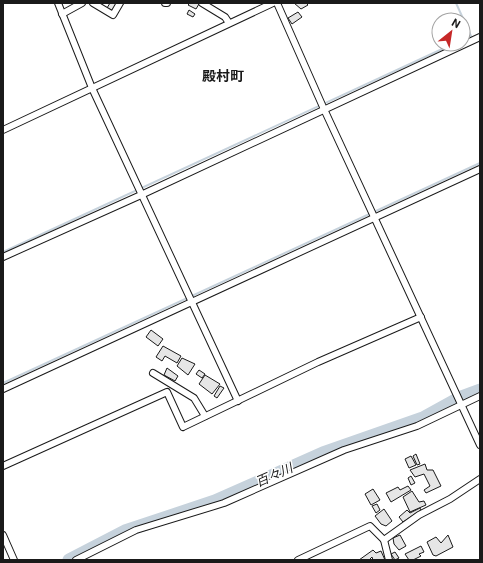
<svg xmlns="http://www.w3.org/2000/svg" width="483" height="563" viewBox="0 0 483 563" font-family="Roboto,'Noto Sans JP',sans-serif">
<style>
.lines{fill:none;stroke-linecap:round;stroke-linejoin:round}
.stream{stroke:#c6d2dc;stroke-width:2}
.river{stroke:#c6d2dc;stroke-width:13}
.building{fill:#e6e6e6;stroke:#1a1a1a}
.minor-casing{stroke:#1a1a1a;stroke-width:8}
.minor{stroke:#fff;stroke-width:6}
.labels{text-anchor:middle;dominant-baseline:central;stroke-width:3;stroke-linejoin:round;paint-order:stroke}
.water-label{font-size:13px;font-style:italic;fill:#1a1a1a;stroke:#fff}
.quarter-label{font-size:14px;font-weight:bold;fill:#1a1a1a;stroke:#fff}
</style>
<rect width="100%" height="100%" fill="#fff"/>
<g class="lines">
<!-- stream -->
<g class="stream">
<polyline points="456,3 471,36 463,39"/>
<polyline points="3,252 453,44"/>
<polyline points="3,383 480,163"/>
</g>
<!-- river -->
<polyline class="river" points="69,560 125,531 215,501 323,453 423,418 461,397 480,390"/>
</g>
<!-- building -->
<g class="building">
<polygon points="110,3 118,3 113,11 107,8"/>
<polygon points="190,3 196,3 199,4 196,9 188,5"/>
<polygon points="294,3 306,3 308,5 301,9"/>
<polygon points="189,10 195,14 193,17 187,14"/>
<polygon points="298,12 302,17 292,24 288,18"/>
<polygon points="151,330 163,339 158,346 146,337"/>
<polygon points="163,346 181,356 177,363 165,356 162,361 156,357"/>
<polygon points="182,358 195,364 188,375 177,366"/>
<polygon points="167,368 178,376 175,381 164,375"/>
<polygon points="199,370 205,374 202,378 196,374"/>
<polygon points="205,375 220,384 212,394 199,384"/>
<polygon points="220,386 224,388 217,398 214,396"/>
<polygon points="416,454 420,464 417,465 413,456"/>
<polygon points="411,456 416,465 409,468 405,459"/>
<polygon points="425,464 427,470 433,470 441,486 426,493 424,490 430,486 424,474 415,477 410,470"/>
<polygon points="411,476 415,483 411,485 408,478"/>
<polygon points="408,486 411,490 391,502 386,493 398,487 400,490"/>
<polygon points="373,489 380,500 371,505 365,494"/>
<polygon points="412,491 419,502 424,501 426,505 410,512 403,497"/>
<polygon points="377,504 380,510 376,513 372,506"/>
<polygon points="420,508 421,510 403,522 399,517 407,510 410,513"/>
<polygon points="384,509 392,521 386,526 381,524 375,516"/>
<polygon points="400,535 406,546 399,550 394,544 393,538"/>
<polygon points="448,535 453,547 436,556 433,555 427,542 436,537 441,543"/>
<polygon points="421,546 424,552 419,554 421,556 413,560 409,560 405,554"/>
<polygon points="373,550 376,553 381,551 385,560 373,560 372,557 369,560 359,560"/>
<polygon points="395,552 399,558 395,560 391,554"/>
</g>
<g class="lines">
<defs>
<g id="minor">
<polyline points="58,3 92,88 238,401"/>
<polyline points="93,3 113,15 120,3"/>
<polyline points="165,3 167,3"/>
<polyline points="202,3 225,17 229,23"/>
<polyline points="277,3 323,107 480,445"/>
<polyline points="62,14 82,3"/>
<polyline points="3,130 273,3"/>
<polyline points="3,257 141,195 480,37"/>
<polyline points="153,373 194,398 205,416"/>
<polyline points="3,389 480,169"/>
<polyline points="3,466 167,392 183,427 318,362 421,317"/>
<polyline points="3,535 14,560"/>
<polyline points="384,540 419,515 450,499 480,479"/>
<polyline points="76,560 136,530 224,503 344,450 417,426 480,396"/>
<polyline points="298,560 370,526 384,540 389,560"/>
</g>
</defs>
<!-- minor casing -->
<use href="#minor" class="minor-casing"/>
<!-- minor -->
<use href="#minor" class="minor"/>
</g>
<g class="labels">
<!-- water labels -->
<g class="water-label">
<text transform="translate(274 475) rotate(-24)">百々川</text>
</g>
<!-- quarter labels -->
<g class="quarter-label">
<text x="223" y="76">殿村町</text>
</g>
</g>
<!-- border -->
<rect width="483" height="563" fill="none" stroke="#1a1a1a" stroke-width="8"/>
<!-- north arrow -->
<g transform="translate(451 32) rotate(30)"><circle r="19" fill="#ffffff" stroke="#a3a3a3"/>
<path d="M0-3L7 15L0 10L-7 15Z" fill="#c62828"/>
<text y="-6" font-size="11" font-weight="bold" text-anchor="middle" fill="#1a1a1a">N</text>
</g>
</svg>
